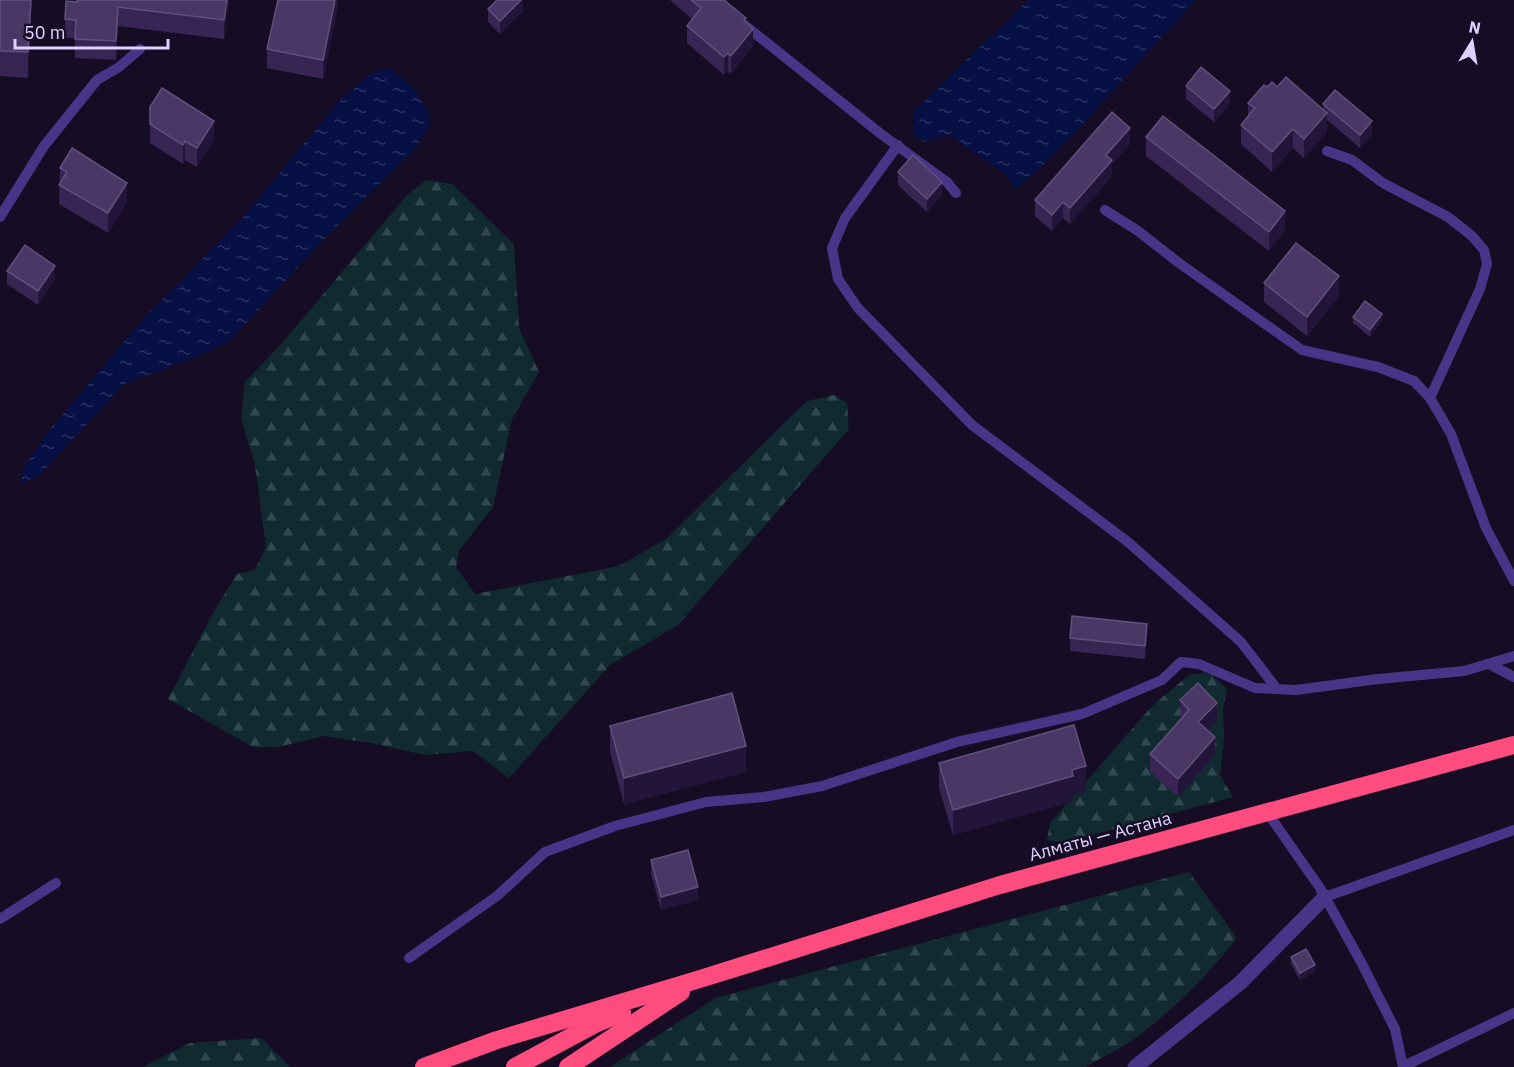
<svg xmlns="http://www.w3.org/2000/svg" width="1514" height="1067" viewBox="0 0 1514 1067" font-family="'IBM Plex Sans',sans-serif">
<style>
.forest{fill:url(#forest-firs)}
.water{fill:url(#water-ripples)}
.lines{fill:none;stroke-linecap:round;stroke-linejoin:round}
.lane{stroke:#493587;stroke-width:10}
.street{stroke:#493587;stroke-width:15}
.highway{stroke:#ff4c7e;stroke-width:18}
.wall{fill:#382554}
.shaded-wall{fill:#231439}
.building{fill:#4a3766;stroke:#61507e;stroke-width:1.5}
.labels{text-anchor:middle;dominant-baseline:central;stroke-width:4.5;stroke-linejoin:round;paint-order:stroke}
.street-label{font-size:18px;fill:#e0d1ff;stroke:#160d25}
</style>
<defs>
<pattern id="forest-firs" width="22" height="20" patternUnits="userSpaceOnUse" patternTransform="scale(1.5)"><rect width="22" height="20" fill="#102a30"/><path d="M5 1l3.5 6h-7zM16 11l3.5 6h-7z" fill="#32484f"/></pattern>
<pattern id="water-ripples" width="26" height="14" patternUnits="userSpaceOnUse" patternTransform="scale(1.5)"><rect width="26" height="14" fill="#061045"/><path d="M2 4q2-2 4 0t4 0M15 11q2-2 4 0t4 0" fill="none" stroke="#2a3261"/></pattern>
</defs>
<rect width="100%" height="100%" fill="#160d25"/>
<!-- forest -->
<g class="forest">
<polygon points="426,180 452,184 514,244 519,328 539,372 512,419 493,507 459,551 456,567 475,594 619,566 666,539 807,401 834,395 847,403 849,429 678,625 610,665 509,778 473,751 425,755 371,743 324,736 278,747 253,747 168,699 214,611 237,574 255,570 266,547 255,465 241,418 245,382 282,343 408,194"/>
<polygon points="1209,672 1227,689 1223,709 1224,737 1220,775 1233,797 1062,843 1047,840 1050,823 1153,705 1189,675"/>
<path d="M1189,872l48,66c-30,38 -63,72 -103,101 -14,10 -32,18 -48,28h-476l105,-69z"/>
<polygon points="261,1038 290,1067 143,1067 190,1043"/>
</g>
<!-- water -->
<g class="water">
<polygon points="1028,0 1196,0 1056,153 1016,190 1004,173 949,135 925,142 914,136 913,112"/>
<polygon points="391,68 415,90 429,115 429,128 414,150 318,245 230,341 194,358 124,384 39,476 21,483 23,470 46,434 145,317 244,216 338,102 374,71"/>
</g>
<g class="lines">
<!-- lane -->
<g class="lane">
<polyline points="742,23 881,134 947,182 956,193"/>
<polyline points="898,145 845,218 832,248 838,279 858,308 972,425 1128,542 1241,642 1277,689"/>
<polyline points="1327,151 1352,160 1383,183 1448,217 1472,236 1484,250 1487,264 1480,289 1430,398"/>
<polyline points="1105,210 1138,231 1179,263 1302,350 1378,367 1414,381 1430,398 1451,434 1486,528 1514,581"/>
<polyline points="0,217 44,146 97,80 119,67 140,49"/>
<polyline points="1489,664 1514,677"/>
<polyline points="1267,812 1320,888 1361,962 1395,1029 1403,1067"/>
<polyline points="1325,897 1514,830"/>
<polyline points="0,919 56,883"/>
<polyline points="409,958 497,896 545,852 615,826 706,802 764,797 822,786 957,742 1082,714 1162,680 1181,662 1199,664 1255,688 1296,690 1378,679 1464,671 1514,656"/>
<polyline points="1404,1066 1514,1013"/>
</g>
<!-- street -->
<polyline class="street" points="1135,1067 1240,983 1325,897"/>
<!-- highway -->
<g class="highway">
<polyline points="424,1067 497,1040 700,979 1000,885 1514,745"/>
<polyline points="515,1067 595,1024 622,1013"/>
<polyline points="568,1067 681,992"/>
</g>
</g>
<!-- wall -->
<g class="wall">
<polygon points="0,0 31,21 28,78 0,76"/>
<polygon points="229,0 224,39 118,26 116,60 75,58 75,38 65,38 65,19 77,2"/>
<polygon points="338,0 338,6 323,79 267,68 267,49"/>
<polygon points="523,0 523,11 500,34 488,22 488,9"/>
<polygon points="671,0 724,0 746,23 753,46 731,74 728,71 724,75 687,43 687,26 692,19 671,1"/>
<polygon points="1186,86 1230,104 1214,122 1186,99"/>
<polygon points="1267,87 1323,110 1323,104 1372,134 1360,148 1327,120 1327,132 1304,158 1293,148 1272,172 1241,144 1241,125 1248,116 1248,103"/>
<polygon points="150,107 214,140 197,167 185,160 183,164 150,143"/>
<polygon points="1146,137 1285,230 1269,251 1146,156"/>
<polygon points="1130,144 1112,164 1112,176 1070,224 1063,218 1052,231 1035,216 1035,200"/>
<polygon points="60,168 127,202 108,233 59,204"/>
<polygon points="898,172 942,195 927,212 898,185"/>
<polygon points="7,271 55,279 38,305 7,284"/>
<polygon points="1264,283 1339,296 1307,336 1264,302"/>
<polygon points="1353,317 1382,321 1370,337 1353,323"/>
<polygon points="1147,637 1145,659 1070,651 1070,638"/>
<polygon points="1180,700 1217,721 1207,730 1215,755 1178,797 1150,772 1150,754 1181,719"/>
<polygon points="610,726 746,772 624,804 610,751"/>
<polygon points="939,763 1086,792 1073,795 1073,801 953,835 939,788"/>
<polygon points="651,860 698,900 661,910 651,873"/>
<polygon points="1291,957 1315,972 1300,980 1291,964"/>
</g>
<!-- shaded-wall -->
<g class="shaded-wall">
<polygon points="31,0 31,21 28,78 28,52"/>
<polygon points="227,0 229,0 224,39 224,20"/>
<polygon points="335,0 338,0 338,6 323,79 323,60"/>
<polygon points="521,0 523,0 523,11 500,34 500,21"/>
<polygon points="118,7 118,26 116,60 116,41"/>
<polygon points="753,29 753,46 731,74 731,56"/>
<polygon points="728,53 728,71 724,75 724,57"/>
<polygon points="1230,91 1230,104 1214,122 1214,109"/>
<polygon points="1327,113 1327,132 1304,158 1304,139"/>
<polygon points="214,121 214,140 197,167 197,148"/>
<polygon points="1372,121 1372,134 1360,148 1360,135"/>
<polygon points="1130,128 1130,144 1112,164 1112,176 1070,224 1070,208 1106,155"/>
<polygon points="1293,129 1293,148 1272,172 1272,152"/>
<polygon points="185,141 185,160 183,164 183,145"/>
<polygon points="942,182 942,195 927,212 927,199"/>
<polygon points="127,183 127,202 108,233 108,213"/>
<polygon points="1063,202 1063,218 1052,231 1052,215"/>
<polygon points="1285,211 1285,230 1269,251 1269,232"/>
<polygon points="55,266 55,279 38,305 38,291"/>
<polygon points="1339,276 1339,296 1307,336 1307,317"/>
<polygon points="1382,314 1382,321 1370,337 1370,330"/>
<polygon points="1147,624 1147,637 1145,659 1145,646"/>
<polygon points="1217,703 1217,721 1198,740 1198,722"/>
<polygon points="1215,737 1215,755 1178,797 1178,779"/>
<polygon points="746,746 746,772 624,804 624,778"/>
<polygon points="1086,766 1086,792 1073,795 1073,801 953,835 953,810"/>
<polygon points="698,887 698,900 661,910 661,897"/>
<polygon points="1315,965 1315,972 1300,980 1300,973"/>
</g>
<!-- building -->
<g class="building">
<polygon points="0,0 31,0 28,52 0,51"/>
<polygon points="77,0 227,0 224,20 118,7 116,41 75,39 76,20 65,19 66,1 77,2"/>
<polygon points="278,0 335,0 323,60 267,49"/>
<polygon points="497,0 521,0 500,21 488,9"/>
<polygon points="691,0 724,0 746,18 744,20 753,29 731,56 728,53 724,57 687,26 701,8"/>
<polygon points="1201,67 1230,91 1214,109 1186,86"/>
<polygon points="1286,77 1327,113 1304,139 1293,129 1272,152 1241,125 1255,108 1248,103 1264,85 1267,87 1272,82 1277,87"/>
<polygon points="162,88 214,121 197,148 185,141 183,145 150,124 150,107"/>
<polygon points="1335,90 1372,121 1360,135 1323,104"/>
<polygon points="1112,112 1130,128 1106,155 1112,160 1070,208 1063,202 1052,215 1035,200"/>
<polygon points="1163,116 1285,211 1269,232 1146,137"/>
<polygon points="72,148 127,183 108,213 59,185 67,172 60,168"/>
<polygon points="913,155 942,182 927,199 898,172"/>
<polygon points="1296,243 1339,276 1307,317 1264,283"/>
<polygon points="25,245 55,266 38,291 7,271"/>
<polygon points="1365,301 1382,314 1370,330 1353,317"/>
<polygon points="1072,616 1147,624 1145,646 1070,638"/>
<polygon points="1198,683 1217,703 1198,722 1215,737 1178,779 1150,754 1189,710 1180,700"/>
<polygon points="732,693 746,746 624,778 610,726"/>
<polygon points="1074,725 1086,766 1072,770 1073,776 953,810 939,763"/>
<polygon points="688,850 698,887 661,897 651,860"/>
<polygon points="1306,949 1315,965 1300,973 1291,957"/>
</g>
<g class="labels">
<!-- street labels -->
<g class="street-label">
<text transform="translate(1100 836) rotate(-15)">Алматы — Астана</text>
</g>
</g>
<!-- north arrow -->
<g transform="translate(1472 42) rotate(11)" stroke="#160d25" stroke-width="4.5" paint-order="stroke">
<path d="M0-4.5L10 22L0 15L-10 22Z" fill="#e0d1ff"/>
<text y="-9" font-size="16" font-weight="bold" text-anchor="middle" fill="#e0d1ff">N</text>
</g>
<!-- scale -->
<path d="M15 39v9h153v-9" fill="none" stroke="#e0d1ff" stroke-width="3"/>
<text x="24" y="39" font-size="18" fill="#e0d1ff" stroke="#160d25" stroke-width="4.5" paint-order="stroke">50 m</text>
</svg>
